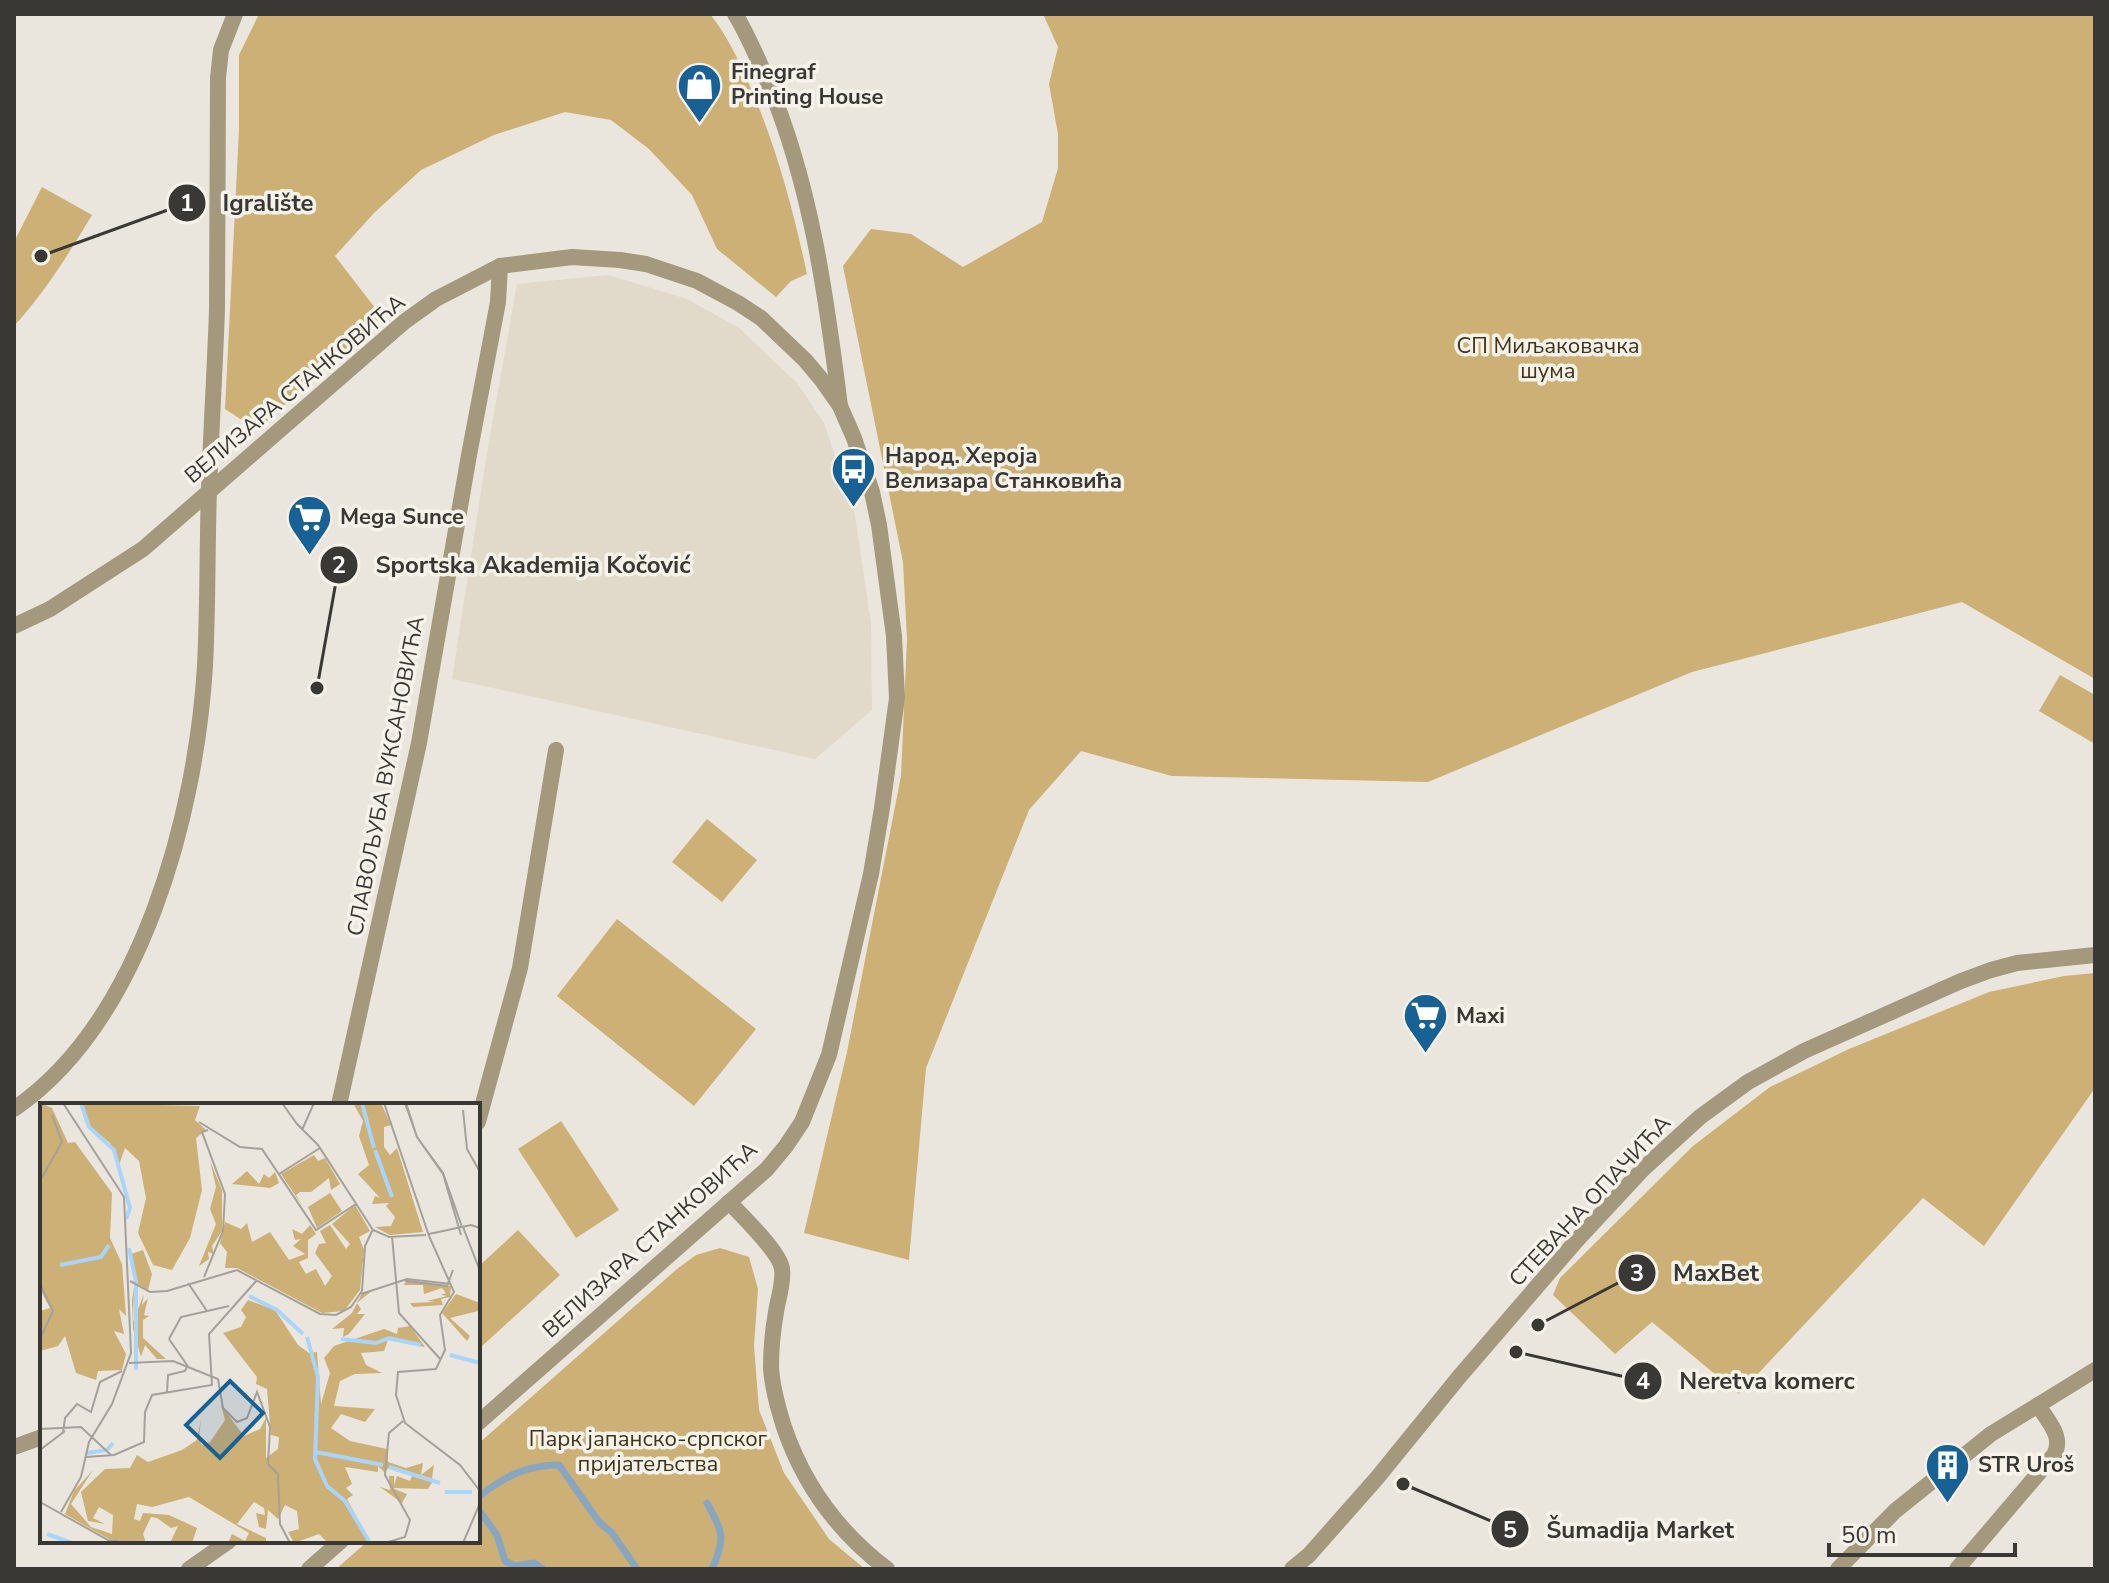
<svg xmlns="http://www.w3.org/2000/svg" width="2109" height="1583" viewBox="0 0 2109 1583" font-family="'Nunito Sans',sans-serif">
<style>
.built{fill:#e1d9c9}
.green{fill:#ccb075}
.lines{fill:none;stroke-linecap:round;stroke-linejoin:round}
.stream{stroke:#88a6c0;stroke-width:7}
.minor{stroke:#a4987d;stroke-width:16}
.tertiary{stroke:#a4987d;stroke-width:16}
.labels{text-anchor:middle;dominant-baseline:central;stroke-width:7;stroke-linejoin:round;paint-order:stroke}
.poi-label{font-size:22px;font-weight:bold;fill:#3a3835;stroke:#f8f3ea;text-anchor:start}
.park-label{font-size:22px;fill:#413418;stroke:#f8f3ea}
.street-label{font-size:22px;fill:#3a3835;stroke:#f8f3ea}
.inset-river{fill:none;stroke:#a9d5fc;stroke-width:4}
.inset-road{fill:none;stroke:#a4a09a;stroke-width:2}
.view{fill:#186194;fill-opacity:0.15;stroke:#186194;stroke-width:4}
.inset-edge{fill:none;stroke:#3a3835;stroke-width:4}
.leader{fill:none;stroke:#3a3835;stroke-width:3}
.callout-dot{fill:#3a3835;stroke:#f8f3ea;stroke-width:3}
.mark-label{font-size:24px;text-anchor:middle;font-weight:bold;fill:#fff}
.callout-label{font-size:24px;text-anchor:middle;font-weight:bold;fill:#3a3835;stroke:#f8f3ea;stroke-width:7;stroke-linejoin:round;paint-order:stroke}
</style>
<rect width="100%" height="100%" fill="#eae6dd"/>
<!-- built -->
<polygon class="built" points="608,275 687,299 739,328 798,384 824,423 855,515 871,624 872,710 815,759 452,679 486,459 517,284"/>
<!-- green -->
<g class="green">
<path d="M259,14h451c18,23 27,43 39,70 27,61 44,125 58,190l-16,7 -15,16 -59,-48 -25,-54 -43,-46 -38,-29 -46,-8 -71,23 -73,35 -47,43 -39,43 47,61 -125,113 -32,-21 14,-279v-75z"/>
<polygon points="1043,14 2095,14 2095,679 1962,602 1692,672 1428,782 1172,776 1081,751 1029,810 926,1068 909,1260 804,1233 847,1052 901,776 907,639 903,562 843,266 871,229 911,234 963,267 1042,222 1058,168 1058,134 1049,84 1058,47"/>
<path d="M42,187l50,28c-24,40 -47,77 -78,111v-84z"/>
<polygon points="2060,675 2095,695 2095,744 2039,711"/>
<polygon points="707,819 757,860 722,902 672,862"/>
<polygon points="617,919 756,1029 694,1106 557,996"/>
<polygon points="2095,973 2095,1088 1984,1246 1923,1198 1739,1394 1652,1322 1615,1354 1553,1295 1560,1278 1693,1146 1770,1087 1849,1049 1989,992 2064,976"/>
<polygon points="561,1121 619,1210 576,1238 518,1149"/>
<polygon points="518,1230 560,1275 481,1347 478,1344 478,1267"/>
<polygon points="720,1248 749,1257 758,1289 754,1346 759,1410 784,1473 829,1539 865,1569 336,1569 368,1541 478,1541 478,1444 677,1269 696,1255"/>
</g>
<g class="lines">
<!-- stream -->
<g class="stream">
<path d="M478,1497c27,-20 46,-32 81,-32l40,57 13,11 25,36"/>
<path d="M707,1503c16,30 19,34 5,66"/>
<polyline points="478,1509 497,1535 505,1561 515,1566 534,1563 543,1569"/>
</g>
<!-- minor -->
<g class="minor">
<path d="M735,14c13,21 22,43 32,66 44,104 59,214 73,326"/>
<polyline points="339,1105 419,743 469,455 498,302 500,266"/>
<path d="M14,1109c128,-88 182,-295 191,-443 3,-58 2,-117 4,-175 2,-61 6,-122 8,-182 1,-77 0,-154 1,-231l3,-28 14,-36"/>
<polyline points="478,1122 520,968 556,750"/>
<path d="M729,1202c13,14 51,50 53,67 2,13 -4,30 -6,43 -3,17 -5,37 -5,55 1,21 7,41 13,60 20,59 54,105 103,142"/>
<polyline points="14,1447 42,1437"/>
<polyline points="189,1569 229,1541"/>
<polyline points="1292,1569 1309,1555 1377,1478 1459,1377 1577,1240 1643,1169 1700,1117 1748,1082 1804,1051 1961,981 1991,970 2017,963 2095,955"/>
<polyline points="1838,1569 1895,1511 1991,1434 2095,1370"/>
<path d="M1957,1569l97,-114c10,-19 -6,-33 -16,-50"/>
</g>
<!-- tertiary -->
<g class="tertiary">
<polyline points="14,626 50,609 143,549 404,322 436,299 500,266 572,257 620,260 646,264 697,281 738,303 761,318 805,360 821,379 840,406 854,438 872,492 879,525 894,636 897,698 882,808 871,874 829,1055 802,1122 786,1146 767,1169 478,1423"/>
<polyline points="309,1569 341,1541"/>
</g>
</g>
<!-- icons -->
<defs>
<symbol id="shop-pin" viewBox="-11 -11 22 30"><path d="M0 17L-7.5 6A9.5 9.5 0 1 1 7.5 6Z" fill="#186194" stroke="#f8f3ea"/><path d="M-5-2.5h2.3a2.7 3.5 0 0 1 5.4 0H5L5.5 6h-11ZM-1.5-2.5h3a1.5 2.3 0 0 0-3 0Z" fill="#fff"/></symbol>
<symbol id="bus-pin" viewBox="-11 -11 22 30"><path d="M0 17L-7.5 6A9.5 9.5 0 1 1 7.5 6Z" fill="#186194" stroke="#f8f3ea"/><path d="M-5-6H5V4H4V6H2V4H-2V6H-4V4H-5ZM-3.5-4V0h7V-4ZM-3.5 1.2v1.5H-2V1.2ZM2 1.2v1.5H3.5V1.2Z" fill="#fff"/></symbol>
<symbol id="supermarket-pin" viewBox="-11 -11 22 30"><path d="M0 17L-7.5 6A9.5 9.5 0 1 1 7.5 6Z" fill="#186194" stroke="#f8f3ea"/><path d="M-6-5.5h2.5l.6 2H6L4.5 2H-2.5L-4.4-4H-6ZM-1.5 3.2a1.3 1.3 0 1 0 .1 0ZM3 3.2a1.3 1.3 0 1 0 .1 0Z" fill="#fff"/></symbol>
<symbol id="building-pin" viewBox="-11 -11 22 30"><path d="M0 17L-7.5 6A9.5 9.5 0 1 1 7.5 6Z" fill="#186194" stroke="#f8f3ea"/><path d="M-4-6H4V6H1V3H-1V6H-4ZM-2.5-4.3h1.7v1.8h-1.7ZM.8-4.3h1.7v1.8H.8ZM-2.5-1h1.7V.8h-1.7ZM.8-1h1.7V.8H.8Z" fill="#fff"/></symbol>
</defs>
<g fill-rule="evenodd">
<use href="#shop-pin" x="674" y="60" width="51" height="69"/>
<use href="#bus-pin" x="828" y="444" width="51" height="69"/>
<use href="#supermarket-pin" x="284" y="492" width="51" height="69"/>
<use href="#supermarket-pin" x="1400" y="990" width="51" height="69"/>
<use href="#building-pin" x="1922" y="1440" width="51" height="69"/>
</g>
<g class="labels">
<!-- poi labels -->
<g class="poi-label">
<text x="731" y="72">Finegraf<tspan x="731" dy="25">Printing House</tspan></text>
<text x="885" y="456">Народ. Хероја<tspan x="885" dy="25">Велизара Станковића</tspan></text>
<text x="340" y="517">Mega Sunce</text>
<text x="1456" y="1016">Maxi</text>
<text x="1978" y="1465">STR Uroš</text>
</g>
<!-- park labels -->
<g class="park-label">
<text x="1548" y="346">СП Миљаковачка<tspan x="1548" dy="25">шума</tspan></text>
<text x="648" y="1439">Парк јапанско-српског<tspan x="648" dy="25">пријатељства</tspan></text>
</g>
<!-- street labels -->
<g class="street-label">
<text transform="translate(295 389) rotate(-40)">ВЕЛИЗАРА СТАНКОВИЋА</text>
<text transform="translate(386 776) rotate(-79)">СЛАВОЉУБА ВУКСАНОВИЋА</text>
<text transform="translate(1590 1201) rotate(-47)">СТЕВАНА ОПАЧИЋА</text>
<text transform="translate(650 1240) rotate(-42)">ВЕЛИЗАРА СТАНКОВИЋА</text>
</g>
</g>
<!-- overview -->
<g transform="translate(40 1103)">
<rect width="440" height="440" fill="#eae6dd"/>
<path d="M0,0l12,5 16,35 7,-1 37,51 -2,45 12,26 4,52 -7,-7 5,25 -10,-3 12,23 -4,16 -24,1 -2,9 -20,-7 -11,-37 -7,10 -18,5v-40l10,-3 -10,-19zM41,0l119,3 -5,14 11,10 -10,8 6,52 -12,48 -18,32 -19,-5 -15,-32 8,-35 -7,-37 -14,-13 -6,17 -9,-22 -25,-21zM313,0h28l10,22 -7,2v20l6,8 7,-7 26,84 -33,3 -15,-8 16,-1 4,-9 -9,-11 3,-3 -17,1 3,-8 5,2 -22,-24 11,-9 -10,-29 4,-15zM274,52l4,6 7,-3 15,26 -9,6 -2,-12 -18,14h-11l-4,3 7,12 -22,-33zM170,58l12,29v41l-10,15 2,8 -6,-2 1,7 -10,7 17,-42 -6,-15 6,-22zM207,68l12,13 5,-10 5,4 6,-6 4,11 -9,5 -38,-4zM290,90l12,18 -25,17 -9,-21zM315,102l15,26 -11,6 5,13 -4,40 -16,21 -22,2 -85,-45h-12l2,-16 -7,-9 5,-21 16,7 6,-6 5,19 18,-10 19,28 16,-6 -12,-8 8,-7 -6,1 -3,-11 10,5 8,-9 6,9 -8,6v18l-9,4 7,12 10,-5 9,17 7,-10 -17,-23 4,-9 7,-1 -6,-12 10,-6 16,24 4,-5 -18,-20zM103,147l9,24 -4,16 -10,-6 -7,-30zM369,177l42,6 -1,11 -9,2 2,6 -30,2 -3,-4 26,-1 -9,-1 20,-5 -6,-1 5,-2 -4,-5 -18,6 -1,-9h-20zM94,184l-1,35 11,-28 -2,11 6,-7 -4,17 5,1 -6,4v18l23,21h-9l-12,-14 -4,12 -8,-28 -1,-29zM333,187l-16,13 4,6 -4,5h8l-16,20 -6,3 1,-9 -12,1 20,-16 9,-18zM416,191l24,9 -2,8 -28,7 20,18 -3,5 -25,-28zM208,197l27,10 23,35 11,8 8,-1 4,52 9,-31 -6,-15 10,-12 50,-17 13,5 1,-6 12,-2 15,21 -37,-7 -4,11 -23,2 5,12 16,8 -27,1 -15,7 -6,25 41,3 -10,13 -24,-8 -10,14 19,13 37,8 1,13 18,6 17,-5 -2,12 13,-10 -2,13 8,7 -7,-4 -5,8 -36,-1 15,6 -5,9 -22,-16 10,3 -1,-14h5v9l3,-9 13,5 2,-5 -24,-8 -3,5 -7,-7v6l-33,-5 7,17 -6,4 7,7 -6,4 24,44h-43l-9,-9 -25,9 -6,-11 11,-3 -2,-18 -12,-6 -7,14 -10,-9 -2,19 -7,-2 -3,-14 9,2 -1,-7 -10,-6 -17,22 29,14v5h-38l4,-9 13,7 4,-8 -60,-36 -37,10 -15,-3 -3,15 6,2 3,-8 26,2 28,13 -5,15h-22l8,-17 -7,2 -14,-10 -6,-1 -8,17 3,9h-10l-27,-4 -44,-25 9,-23 19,-21 -22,34 20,23 21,7 1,-19 -14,-8 -6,11 12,6 -17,-3 -7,-29 24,-23 25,-1 7,-13 11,7 34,-12 15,-10 4,-21 -2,20 3,6 8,-3 15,-22 -4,-15 23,31 16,-7 6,-11v40l12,-9 1,-12 -8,-2 -4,-46 -11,-5 1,-7 -34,-44 18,-6 5,-10 -5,-7z" fill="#ccb075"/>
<path class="inset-river" d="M41,0l8,24 25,23 16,58 -4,11M322,0l12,45M335,47l17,47M89,145l7,34v88M20,162l41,-8 8,-12M209,193l28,14 26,24M267,234l11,40 -3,82 12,27 18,15 24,40M301,236l35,4 13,-5 32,7M410,252l30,8M276,349l67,13M47,350l20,-3 6,-7M349,364l51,16M405,389h27M7,431l25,9"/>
<path class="inset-road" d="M242,0l15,21M344,0l45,133M365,0l12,34 26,36 19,54M366,0l11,34 26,37 18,61M423,7l4,39 13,23M159,19l41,25 22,2 54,81 40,-26M256,20l22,22 55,85 16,7 37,-2M262,27l12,-27M239,71l41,-26M0,78l22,-39 -10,-27M423,124l17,44M389,131l42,-9 9,3M352,133l7,77 42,47M389,133l25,56 -14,23 5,35 -9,19 -38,3 -2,23 9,28 55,42 20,26M164,174l19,-46 2,-37 -23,-62 6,-2M90,178l20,11 17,-1 70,-21 83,44 16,1 15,-8 11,-16 3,-45 8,-17M365,178l42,5 6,-16M148,180l19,28M0,181l13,27 -13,28M321,191l46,-15 44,5M129,236l12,-22 48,-11M129,236l18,26M89,260l44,-2 45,18 5,29 14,14 10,-4 10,-26 13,35 -2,37 10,10 2,50 10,19M127,289l1,-17 17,-4 3,-6M0,326l41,-2 30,28M23,330l2,-15 12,-14 14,8 9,-30 22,-11M0,347l25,-19M46,354l28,-2 30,-13 1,-30 7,-17 60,-10 -3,-51 48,-54M0,399l68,38 26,3M21,409l20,-35 8,-35 23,-38 19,-51 -7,-156 -61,-94M345,440l20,-6 5,-17 -25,-45 4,-42 14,-12M423,440l17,-40"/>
<path class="view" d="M190,278l33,32 -43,45 -34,-33z"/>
<rect width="440" height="440" class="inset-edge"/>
</g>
<!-- callouts -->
<path class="leader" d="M41 256L187 203M317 688L339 565M1538 1325L1637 1273M1516 1352L1643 1381M1403 1484L1510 1529"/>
<g class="callout-dot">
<circle cx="41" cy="256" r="8"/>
<circle cx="317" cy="688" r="8"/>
<circle cx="1538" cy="1325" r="8"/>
<circle cx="1516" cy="1352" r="8"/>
<circle cx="1403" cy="1484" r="8"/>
<circle cx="187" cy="203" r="20"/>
<circle cx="339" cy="565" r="20"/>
<circle cx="1637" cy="1273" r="20"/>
<circle cx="1643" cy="1381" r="20"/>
<circle cx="1510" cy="1529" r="20"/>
</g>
<g class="mark-label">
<text x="187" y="211">1</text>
<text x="339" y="573">2</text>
<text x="1637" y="1281">3</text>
<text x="1643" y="1389">4</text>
<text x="1510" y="1538">5</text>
</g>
<g class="callout-label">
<text x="268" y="211">Igralište</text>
<text x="533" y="573">Sportska Akademija Kočović</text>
<text x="1716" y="1281">MaxBet</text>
<text x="1767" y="1389">Neretva komerc</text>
<text x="1640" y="1538">Šumadija Market</text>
</g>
<!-- border -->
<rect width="2109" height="1583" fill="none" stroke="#3a3835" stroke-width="32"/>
<!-- scale -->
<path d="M1829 1543v12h186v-12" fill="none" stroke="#3a3835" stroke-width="4"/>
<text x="1841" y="1543" font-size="24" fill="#3a3835" stroke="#f8f3ea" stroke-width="6" paint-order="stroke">50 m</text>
</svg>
